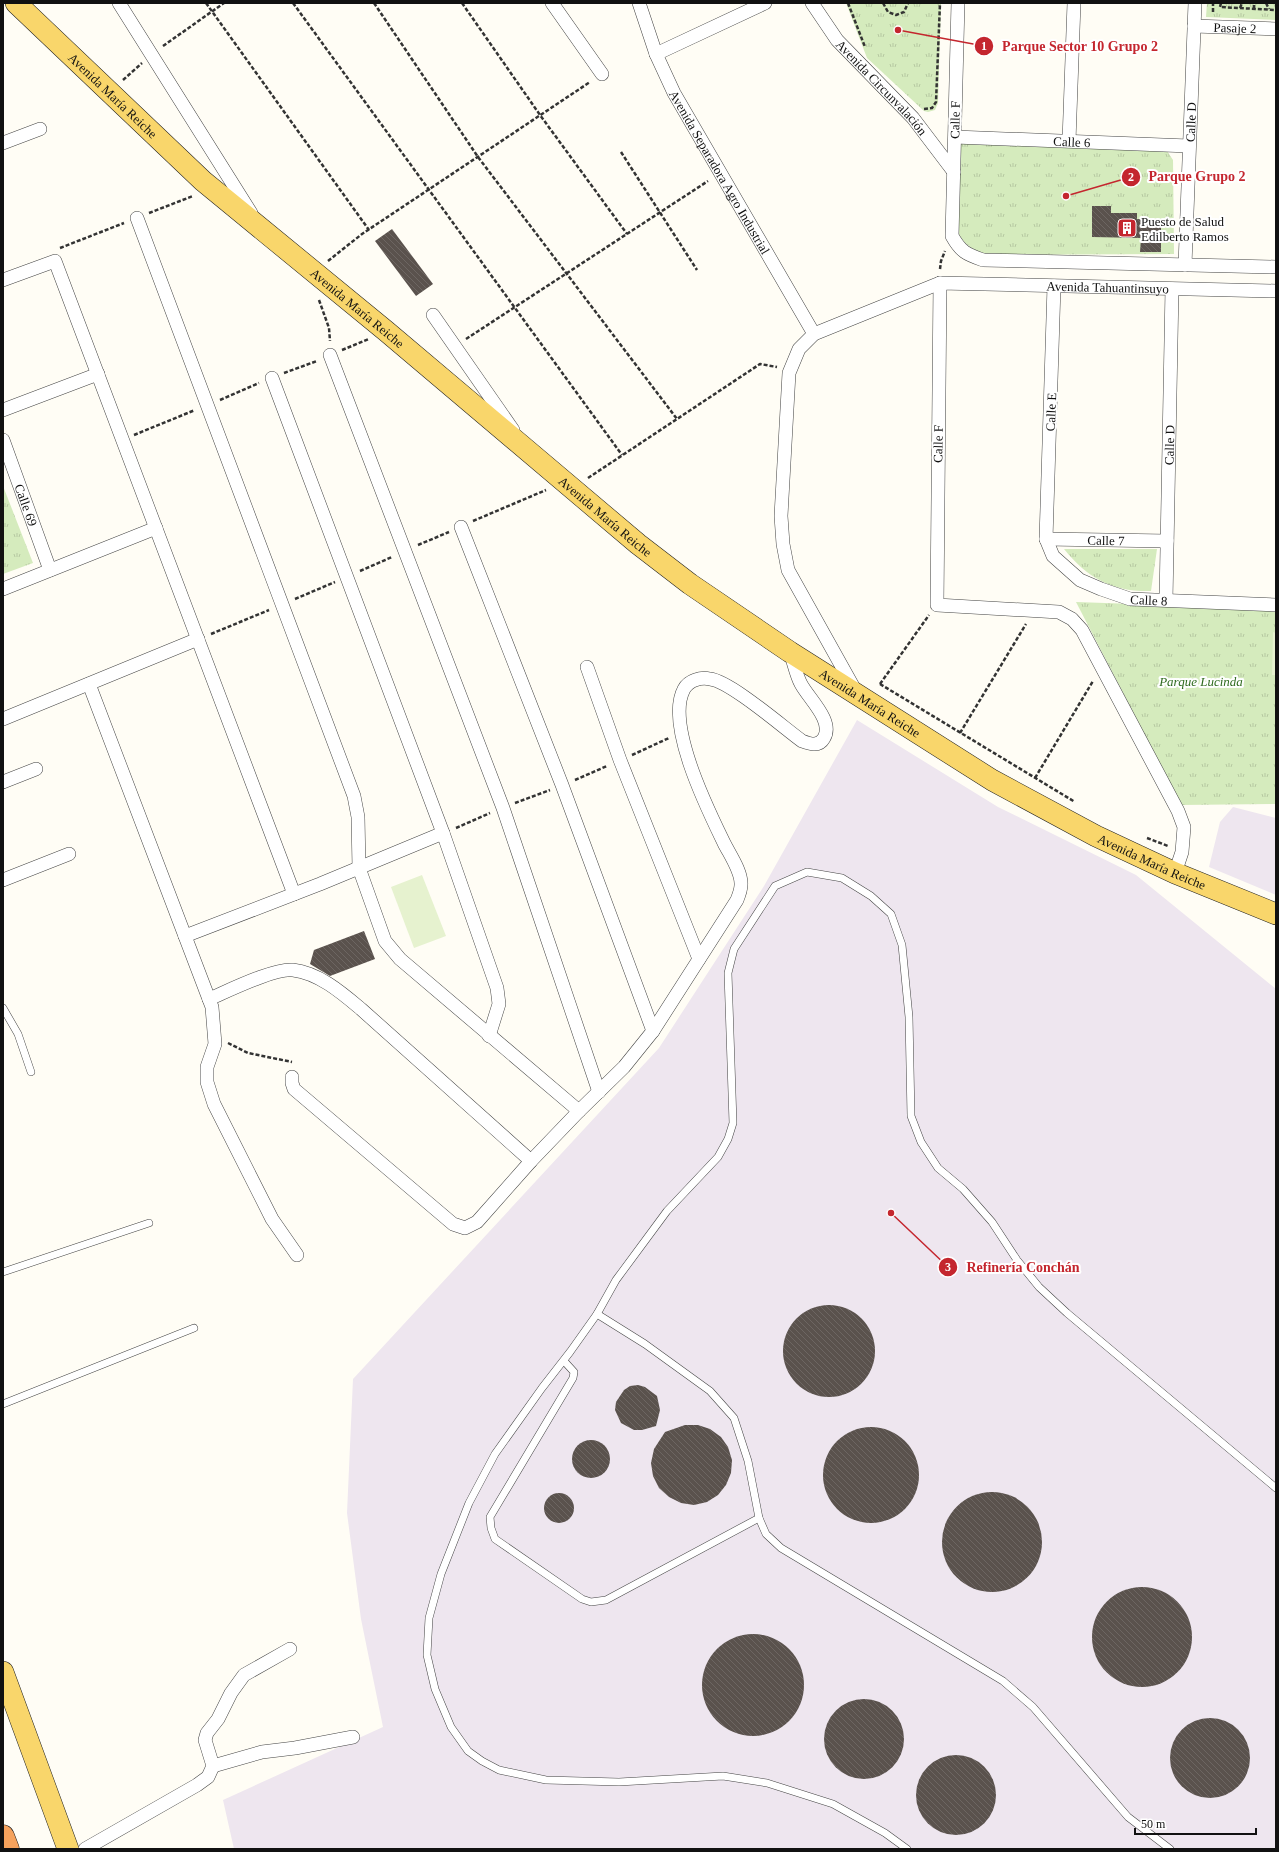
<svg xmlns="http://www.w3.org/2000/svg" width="1279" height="1852" viewBox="0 0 1279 1852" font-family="Georgia,serif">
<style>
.industrial{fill:#eee6ef}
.park{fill:url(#park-tufts)}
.pitch{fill:#e6f2cf}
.building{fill:url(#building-back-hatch)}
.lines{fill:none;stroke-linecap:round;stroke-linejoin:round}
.lane-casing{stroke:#444;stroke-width:8}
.street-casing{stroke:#444;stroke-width:14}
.primary-casing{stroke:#222;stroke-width:22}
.highway-casing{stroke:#222;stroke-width:23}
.path{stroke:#333;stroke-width:2.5;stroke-dasharray:4 2;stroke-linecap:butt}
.lane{stroke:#fff;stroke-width:7}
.street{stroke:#fff;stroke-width:13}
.primary{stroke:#f9d66b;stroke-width:21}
.highway{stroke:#f5a25d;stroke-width:22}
.labels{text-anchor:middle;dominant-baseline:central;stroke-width:4;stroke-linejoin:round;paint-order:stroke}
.street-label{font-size:13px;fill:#111;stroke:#fff}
.poi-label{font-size:13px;fill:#111;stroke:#fff;text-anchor:start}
.park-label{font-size:13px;font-style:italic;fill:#2f6b1f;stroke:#fff}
.leader{fill:none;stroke:#c4262e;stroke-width:1.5}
.callout-dot{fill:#c4262e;stroke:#fff;stroke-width:1.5}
.mark-label{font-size:12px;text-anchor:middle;font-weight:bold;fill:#fff}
.callout-label{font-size:14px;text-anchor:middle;font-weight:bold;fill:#c4262e;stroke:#fff;stroke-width:4;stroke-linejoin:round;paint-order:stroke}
</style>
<defs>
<pattern id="park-tufts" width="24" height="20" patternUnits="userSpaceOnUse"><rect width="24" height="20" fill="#d5ebbd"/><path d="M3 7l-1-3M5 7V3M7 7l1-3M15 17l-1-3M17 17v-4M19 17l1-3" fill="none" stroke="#b6c8a1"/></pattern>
<pattern id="building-back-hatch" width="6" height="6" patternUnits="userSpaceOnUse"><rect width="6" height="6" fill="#5a524d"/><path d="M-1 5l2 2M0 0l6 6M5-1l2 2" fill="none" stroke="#6d6662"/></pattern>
</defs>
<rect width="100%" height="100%" fill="#fffdf5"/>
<!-- industrial -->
<g class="industrial">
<polygon points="857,720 998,807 1136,875 1276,989 1276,1849 234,1849 223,1800 383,1727 361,1619 347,1513 353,1379 659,1048 764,886"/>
<polygon points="1233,807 1276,818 1276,895 1209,867 1220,822"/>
</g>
<!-- park -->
<g class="park">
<polygon points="846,3 941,3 938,103 935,110 928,112 924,111 867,58"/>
<polygon points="1207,3 1276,3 1276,20 1206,17"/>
<path d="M961,143l206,8 6,9 1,94 -183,1c-16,-4 -26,-8 -33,-23v-84z"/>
<polygon points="3,486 33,563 3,574"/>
<path d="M1064,549h93l-6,42c-38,1 -63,-12 -87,-42z"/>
<polygon points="1076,602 1276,609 1276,804 1181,805"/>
</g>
<!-- pitch -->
<g class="pitch">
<polygon points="1273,632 1276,633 1276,675 1272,675"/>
<polygon points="422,875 446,936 414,948 391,887"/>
</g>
<!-- building -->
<g class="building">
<polygon points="1092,206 1111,206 1111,213 1137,213 1137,219 1161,220 1161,252 1140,252 1141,238 1092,237"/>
<polygon points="392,229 433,284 416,296 375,241"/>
<polygon points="364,931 375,959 330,976 310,964 314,950"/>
<circle cx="829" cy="1351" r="46"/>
<polygon points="638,1385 645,1387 657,1396 660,1410 656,1426 642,1430 634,1430 621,1423 615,1410 616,1402 624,1390 630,1386"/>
<polygon points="685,1425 698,1425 710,1429 721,1437 728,1447 732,1460 731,1473 726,1485 718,1495 707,1502 694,1505 681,1503 669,1497 659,1488 653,1476 651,1463 654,1449 665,1432"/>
<circle cx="871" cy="1475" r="48"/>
<circle cx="591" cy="1459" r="19"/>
<circle cx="992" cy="1542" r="50"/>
<circle cx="559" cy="1508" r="15"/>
<circle cx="1142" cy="1637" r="50"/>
<circle cx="753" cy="1685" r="51"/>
<circle cx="864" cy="1739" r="40"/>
<circle cx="1210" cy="1758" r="40"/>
<circle cx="956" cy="1795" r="40"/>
</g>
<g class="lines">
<defs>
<g id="lane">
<polyline points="3,1008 18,1034 31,1072"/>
<polyline points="3,1272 149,1223"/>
<polyline points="597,1314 616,1280 667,1211 718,1157 728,1139 733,1123 728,973 734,949 775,886 807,872 842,878 871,896 891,914 902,945 909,1017 911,1116 921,1142 938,1168 963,1189 992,1222 1017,1260 1039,1287 1067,1313 1276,1488"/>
<polyline points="564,1361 574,1372 573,1378 490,1517 491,1528 495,1539 582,1599 591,1602 606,1600 759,1518"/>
<polyline points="3,1404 194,1328"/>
<polyline points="907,1849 885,1833 833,1804 767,1783 723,1776 619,1782 546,1780 499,1770 482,1761 468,1751 451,1727 435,1689 427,1655 429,1618 441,1574 469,1503 495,1454 542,1388 570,1352 597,1314 645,1344 710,1391 734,1418 748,1461 759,1518 766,1534 781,1548 1003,1681 1033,1707 1128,1817 1170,1849"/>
</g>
<g id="street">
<polyline points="119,3 251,213"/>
<polyline points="552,3 602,74"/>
<path id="s1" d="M639,3l17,51 18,39 140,241"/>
<path id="s2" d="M812,3l25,37 76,78 41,54"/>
<path d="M958,3l-6,233c9,16 14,18 31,24l293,7"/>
<path id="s3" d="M1194,26l82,3"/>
<polyline points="656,54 765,3"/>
<path id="s4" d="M955,137l234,9"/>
<polyline points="1069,141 1074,3"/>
<polyline points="3,143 40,129"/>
<polyline points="137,218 354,796 358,817 359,868 385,941 400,959 579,1111"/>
<path id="s5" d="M1185,265l10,-262"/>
<polyline points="3,280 55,261 294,894"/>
<polyline points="940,283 937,605 1059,612 1072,619 1082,630 1178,811 1184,827 1182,852 1175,873"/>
<path id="s6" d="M1054,286l-8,253 7,17 27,24 21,9 29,10 146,6"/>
<polyline points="433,315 513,430"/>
<polyline points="330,355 503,808 599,1092"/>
<polyline points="272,378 443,833 497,988 499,1004 489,1036"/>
<polyline points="3,410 98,374"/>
<path id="s7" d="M3,440l47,130"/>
<polyline points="461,527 562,785 653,1031"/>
<path id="s8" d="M1046,539l121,2"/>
<polyline points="3,589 156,528"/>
<path id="s9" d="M1166,600l6,-311"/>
<polyline points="587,667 620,760 699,959"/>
<polyline points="89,684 212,1007 215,1044 207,1067 207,1082 214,1104 272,1219 297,1255"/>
<path id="s10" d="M855,690l-67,-120 -5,-26 -2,-28 8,-143 10,-24 15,-15 126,-51 336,8"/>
<polyline points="3,719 198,639"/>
<polyline points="3,782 36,769"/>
<polyline points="3,880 69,854"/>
<polyline points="185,936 320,884 443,833"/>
<path d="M209,999c19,-8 65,-31 84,-29 26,3 49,23 68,39l170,152"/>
<path d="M292,1077v6l2,6 159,135 12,4 12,-6 54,-61 48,-50 45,-44 29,-36 84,-131c2,-5 4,-10 4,-15 1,-13 -11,-30 -17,-42 -16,-33 -59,-119 -40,-154 5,-9 17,-12 26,-10 20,2 74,49 92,62 8,3 17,6 22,-3 10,-17 -15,-39 -23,-54 -5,-9 -7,-21 -11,-32"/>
<polyline points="213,1766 262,1752 295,1748 353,1737"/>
<polyline points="85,1849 197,1785 208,1777 213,1766 205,1740 207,1733 218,1719 231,1693 244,1675 290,1649"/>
</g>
<g id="primary">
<path id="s11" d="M16,3l187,178 183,150 252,213 52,40 100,68 202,128 104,56 79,37 101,41"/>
<polyline points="3,1672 68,1849"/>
</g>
<polyline id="highway" points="3,1836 8,1849"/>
</defs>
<!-- lane casing -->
<use href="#lane" class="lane-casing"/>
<!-- street casing -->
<use href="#street" class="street-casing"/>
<!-- primary casing -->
<use href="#primary" class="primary-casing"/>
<!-- highway casing -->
<use href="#highway" class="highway-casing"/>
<!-- path -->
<g class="path">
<polyline points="206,3 369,230"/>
<polyline points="293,3 622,455"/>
<polyline points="374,3 478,157 677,419"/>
<polyline points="462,3 540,115 627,234"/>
<polyline points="848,3 865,47"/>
<polyline points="883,3 888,12 896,15 904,12 908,3"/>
<polyline points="1221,3 1220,7 1276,10"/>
<polyline points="1266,3 1269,9"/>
<polyline points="1240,8 1242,3"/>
<polyline points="1254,9 1254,3"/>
<polyline points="1213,12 1213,3"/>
<polyline points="163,46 224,3"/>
<polyline points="123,80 142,63"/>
<polyline points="924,109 932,108 936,102 940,3"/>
<polyline points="621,152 697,270"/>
<polyline points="149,213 193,196"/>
<polyline points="60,248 124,223"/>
<polyline points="328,261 362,234 590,82"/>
<polyline points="940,269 941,261 945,251"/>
<polyline points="319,300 329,328 330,341"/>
<polyline points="466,339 708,181"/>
<polyline points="342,350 369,339"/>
<polyline points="284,373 317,361"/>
<polyline points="220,400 259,383"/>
<polyline points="134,435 195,410"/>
<polyline points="588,478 760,364 777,367"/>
<polyline points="473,521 546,490"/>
<polyline points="418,545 449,532"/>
<polyline points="360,571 392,557"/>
<polyline points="295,599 335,582"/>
<polyline points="211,634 269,610"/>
<polyline points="880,684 1075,802"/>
<polyline points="880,684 929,615"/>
<polyline points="960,733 1026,624"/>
<polyline points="632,755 669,738"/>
<polyline points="1035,778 1093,681"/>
<polyline points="575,780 607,766"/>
<polyline points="515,803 550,790"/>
<polyline points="456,828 490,813"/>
<polyline points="1147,838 1168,846"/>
<polyline points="228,1043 248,1053 292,1062"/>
</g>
<!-- lane -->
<use href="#lane" class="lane"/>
<!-- street -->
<use href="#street" class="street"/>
<!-- primary -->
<use href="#primary" class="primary"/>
<!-- highway -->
<use href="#highway" class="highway"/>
</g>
<!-- icons -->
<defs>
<symbol id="building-square" viewBox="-11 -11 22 22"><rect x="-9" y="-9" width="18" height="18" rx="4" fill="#c4262e" stroke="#fff"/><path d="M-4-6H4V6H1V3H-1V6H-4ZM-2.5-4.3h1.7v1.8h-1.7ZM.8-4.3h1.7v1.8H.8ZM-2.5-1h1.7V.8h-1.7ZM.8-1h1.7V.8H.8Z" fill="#fff"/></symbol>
</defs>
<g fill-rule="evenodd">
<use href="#building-square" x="1116" y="217" width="22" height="22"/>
</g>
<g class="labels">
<!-- street labels -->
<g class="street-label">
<text stroke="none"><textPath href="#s3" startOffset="41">Pasaje 2</textPath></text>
<text stroke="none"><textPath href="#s2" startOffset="110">Avenida Circunvalación</textPath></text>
<text stroke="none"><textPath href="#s11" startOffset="134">Avenida María Reiche</textPath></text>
<text transform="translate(955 120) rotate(-89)">Calle F</text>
<text stroke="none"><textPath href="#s5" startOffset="143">Calle D</textPath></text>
<text stroke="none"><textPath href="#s4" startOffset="117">Calle 6</textPath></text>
<text stroke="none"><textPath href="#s1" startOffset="188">Avenida Separadora Agro Industrial</textPath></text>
<text stroke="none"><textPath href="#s10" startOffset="686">Avenida Tahuantinsuyo</textPath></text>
<text stroke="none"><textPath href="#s11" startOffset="458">Avenida María Reiche</textPath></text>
<text transform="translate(1051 412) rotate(-88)">Calle E</text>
<text transform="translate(938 444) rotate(-89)">Calle F</text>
<text stroke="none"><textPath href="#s9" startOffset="155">Calle D</textPath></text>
<text stroke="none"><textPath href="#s7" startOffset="69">Calle 69</textPath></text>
<text stroke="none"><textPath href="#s11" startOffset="782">Avenida María Reiche</textPath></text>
<text stroke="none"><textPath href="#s8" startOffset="60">Calle 7</textPath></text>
<text stroke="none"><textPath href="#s6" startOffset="380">Calle 8</textPath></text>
<text stroke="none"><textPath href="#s11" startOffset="1106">Avenida María Reiche</textPath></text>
<text stroke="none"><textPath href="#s11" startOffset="1430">Avenida María Reiche</textPath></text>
</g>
<!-- poi labels -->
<g class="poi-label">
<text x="1141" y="221">Puesto de Salud<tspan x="1141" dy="15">Edilberto Ramos</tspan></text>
</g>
<!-- park labels -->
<g class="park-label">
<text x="1201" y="681">Parque Lucinda</text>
</g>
</g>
<!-- callouts -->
<path class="leader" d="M898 30L984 46M1066 196L1131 177M891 1213L948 1267"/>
<g class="callout-dot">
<circle cx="898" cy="30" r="4"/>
<circle cx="1066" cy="196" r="4"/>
<circle cx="891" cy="1213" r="4"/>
<circle cx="984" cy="46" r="10"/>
<circle cx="1131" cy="177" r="10"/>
<circle cx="948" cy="1267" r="10"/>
</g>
<g class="mark-label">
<text x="984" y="50">1</text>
<text x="1131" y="181">2</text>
<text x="948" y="1271">3</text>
</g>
<g class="callout-label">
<text x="1080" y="51">Parque Sector 10 Grupo 2</text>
<text x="1197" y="181">Parque Grupo 2</text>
<text x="1023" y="1272">Refinería Conchán</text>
</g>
<!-- border -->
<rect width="1279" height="1852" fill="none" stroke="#111111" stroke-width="8"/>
<!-- scale -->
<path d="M1135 1828v6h121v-6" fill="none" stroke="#111111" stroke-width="2"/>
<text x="1141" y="1828" font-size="12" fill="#111111" stroke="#ffffff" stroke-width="3" paint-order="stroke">50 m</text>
</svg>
